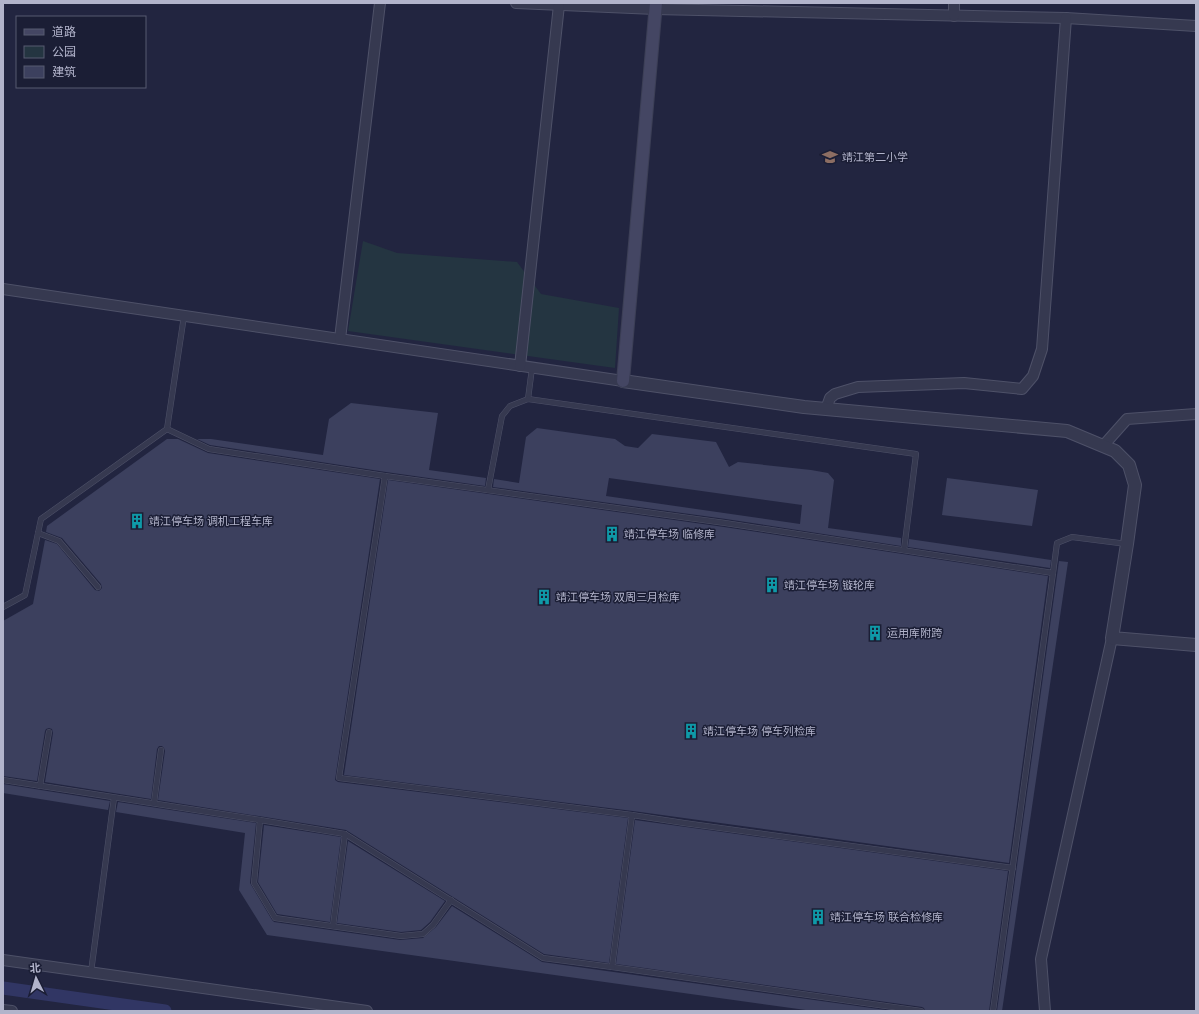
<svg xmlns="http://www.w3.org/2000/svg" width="1199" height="1014" viewBox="0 0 1199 1014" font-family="'Fira Sans','Noto Sans SC',sans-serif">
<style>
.green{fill:#243541}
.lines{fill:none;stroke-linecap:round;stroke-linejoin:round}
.canal{stroke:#313664;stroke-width:13}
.building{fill:#3c405e;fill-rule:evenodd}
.service-casing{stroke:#4e5168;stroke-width:6}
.minor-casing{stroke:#4e5168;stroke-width:12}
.tertiary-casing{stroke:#4e5168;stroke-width:14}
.secondary-casing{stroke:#3c3f56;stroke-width:14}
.service{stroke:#363950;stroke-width:5}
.minor{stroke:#363950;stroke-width:10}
.tertiary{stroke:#363950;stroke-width:12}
.secondary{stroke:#444663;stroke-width:12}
.labels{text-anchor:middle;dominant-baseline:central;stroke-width:3;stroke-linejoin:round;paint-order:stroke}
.poi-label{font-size:11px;fill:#b2b4cb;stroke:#1b1e35;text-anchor:start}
</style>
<rect width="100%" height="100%" fill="#222540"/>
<!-- green -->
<polygon class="green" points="363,241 397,253 517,262 541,294 619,308 615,368 348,331"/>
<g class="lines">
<!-- canal -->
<polyline class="canal" points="3,988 165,1011"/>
</g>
<!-- building -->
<g class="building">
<polygon points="351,403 438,413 429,470 486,478 485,486 386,472 210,445 197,439 211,439 323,455 329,419"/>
<path d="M537,428l78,11 10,7 13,2 14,-14 64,8 13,25 9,-5 73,8 17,3 6,7 -6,48 73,10v8l-175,-27 -233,-32 1,-8 25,4 7,-46zM609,478l193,27 -2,19 -194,-28z"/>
<polygon points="167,439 178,439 208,453 380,479 335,780 338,782 628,818 609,963 544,954 346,830 158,800 165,751 164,748 162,746 159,746 157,749 151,799 45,782 53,733 52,729 49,728 46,729 45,731 37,781 3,776 3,621 33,604 45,540 57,544 95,590 99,591 102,588 101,584 62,538 46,532 47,526"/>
<polygon points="947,478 1038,490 1032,526 942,515"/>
<polygon points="388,480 724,527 1048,576 1009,863 633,811 344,775"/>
<polygon points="909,539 1051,560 1050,568 908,547"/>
<polygon points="1059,561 1068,562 1002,1011 997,1011"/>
<polygon points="3,784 110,801 108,810 3,793"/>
<polygon points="118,802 256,823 250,883 272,920 274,922 400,940 423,938 436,927 452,906 542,962 893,1011 813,1011 267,935 239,890 245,833 116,812"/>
<polygon points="635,820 1008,871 989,1011 925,1011 924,1008 922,1007 616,964"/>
<polygon points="264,825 341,837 330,922 277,914 258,882"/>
<polygon points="348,841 445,901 430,922 421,930 401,932 337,923"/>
</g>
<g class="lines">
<defs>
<g id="service">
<polyline points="528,399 532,368"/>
<polyline points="167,429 184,316"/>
<polyline points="385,476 339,778 632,815 684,823 1013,868"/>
<polyline points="488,490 502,416 510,406 528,399 916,454 904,550"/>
<polyline points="38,533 59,541 98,587"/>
<polyline points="3,607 25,595 41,519 167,429 209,449 385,476 725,523 1053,573 1057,543 1072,537 1127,544"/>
<polyline points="3,780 260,820 254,883 275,918 401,936 423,934 433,925 451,900"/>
<polyline points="40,786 49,732"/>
<polyline points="154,803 161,750"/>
<polyline points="632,815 612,967 921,1011"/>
<polyline points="260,820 345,834 543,958 612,967"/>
<polyline points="333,926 345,834"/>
<polyline points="91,972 114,798"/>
<polyline points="993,1011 1053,573"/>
</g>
<g id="minor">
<polyline points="516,3 655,9 1066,18 1196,26"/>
<polyline points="954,16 954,3"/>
<polyline points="3,289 623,381"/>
<polyline points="340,339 380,3"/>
<polyline points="520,366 559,5"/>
<polyline points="826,409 830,398 835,394 858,387 964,383 1022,389 1033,376 1042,349 1066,18"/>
<polyline points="1103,446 1127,419 1196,414"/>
<polyline points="3,960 367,1011"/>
<polyline points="3,1010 12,1011"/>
<polyline points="1045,1011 1041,959 1112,638"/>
</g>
<polyline id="tertiary" points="623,381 804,407 1067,431 1115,451 1129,465 1135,485 1127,544 1112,638 1196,645"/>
<polyline id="secondary" points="623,381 656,3"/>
</defs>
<!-- service casing -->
<use href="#service" class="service-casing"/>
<!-- minor casing -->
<use href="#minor" class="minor-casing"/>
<!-- tertiary casing -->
<use href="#tertiary" class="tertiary-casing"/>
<!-- secondary casing -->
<use href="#secondary" class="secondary-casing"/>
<!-- service -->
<use href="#service" class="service"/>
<!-- minor -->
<use href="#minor" class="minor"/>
<!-- tertiary -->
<use href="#tertiary" class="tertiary"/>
<!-- secondary -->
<use href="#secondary" class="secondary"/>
</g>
<!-- icons -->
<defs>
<symbol id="school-bare" viewBox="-9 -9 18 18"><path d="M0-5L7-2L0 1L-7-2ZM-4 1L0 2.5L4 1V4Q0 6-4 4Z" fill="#8d6e63" stroke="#1b1e35" stroke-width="2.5" paint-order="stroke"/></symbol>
<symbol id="building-bare" viewBox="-9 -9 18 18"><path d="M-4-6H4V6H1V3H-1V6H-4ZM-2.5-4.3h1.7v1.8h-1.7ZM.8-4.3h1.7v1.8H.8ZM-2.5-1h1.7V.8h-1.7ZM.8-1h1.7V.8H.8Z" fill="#0f9aa8" stroke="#1b1e35" stroke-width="2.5" paint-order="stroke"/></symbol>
</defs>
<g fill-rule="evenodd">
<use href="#school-bare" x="819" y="146" width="22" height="22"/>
<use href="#building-bare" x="126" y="510" width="22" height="22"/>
<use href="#building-bare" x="601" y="523" width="22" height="22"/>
<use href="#building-bare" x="761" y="574" width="22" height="22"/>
<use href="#building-bare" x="533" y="586" width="22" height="22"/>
<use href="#building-bare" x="864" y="622" width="22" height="22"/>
<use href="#building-bare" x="680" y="720" width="22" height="22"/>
<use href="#building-bare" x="807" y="906" width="22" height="22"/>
</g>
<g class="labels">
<!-- poi labels -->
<g class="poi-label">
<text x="842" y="157">靖江第二小学</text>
<text x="149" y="521">靖江停车场 调机工程车库</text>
<text x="624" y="534">靖江停车场 临修库</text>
<text x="784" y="585">靖江停车场 镟轮库</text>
<text x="556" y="597">靖江停车场 双周三月检库</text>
<text x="887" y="633">运用库附跨</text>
<text x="703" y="731">靖江停车场 停车列检库</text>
<text x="830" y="917">靖江停车场 联合检修库</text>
</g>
</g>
<!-- border -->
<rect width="1199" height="1014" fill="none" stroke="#b2b4cb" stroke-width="8"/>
<!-- legend -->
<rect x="16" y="16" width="130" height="72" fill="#1b1e35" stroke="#575a71"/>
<rect x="24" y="29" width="20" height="6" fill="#444663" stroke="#575a71"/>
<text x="52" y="36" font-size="12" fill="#b2b4cb">道路</text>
<rect x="24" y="46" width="20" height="12" fill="#243541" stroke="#575a71"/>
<text x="52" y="56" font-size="12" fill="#b2b4cb">公园</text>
<rect x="24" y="66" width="20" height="12" fill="#3c405e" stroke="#575a71"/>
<text x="52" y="76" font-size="12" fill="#b2b4cb">建筑</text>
<!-- north arrow -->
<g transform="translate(36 978) rotate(355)" stroke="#1b1e35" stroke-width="3" paint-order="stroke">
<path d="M0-3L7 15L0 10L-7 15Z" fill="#b2b4cb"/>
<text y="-6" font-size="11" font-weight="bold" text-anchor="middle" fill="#b2b4cb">北</text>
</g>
</svg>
